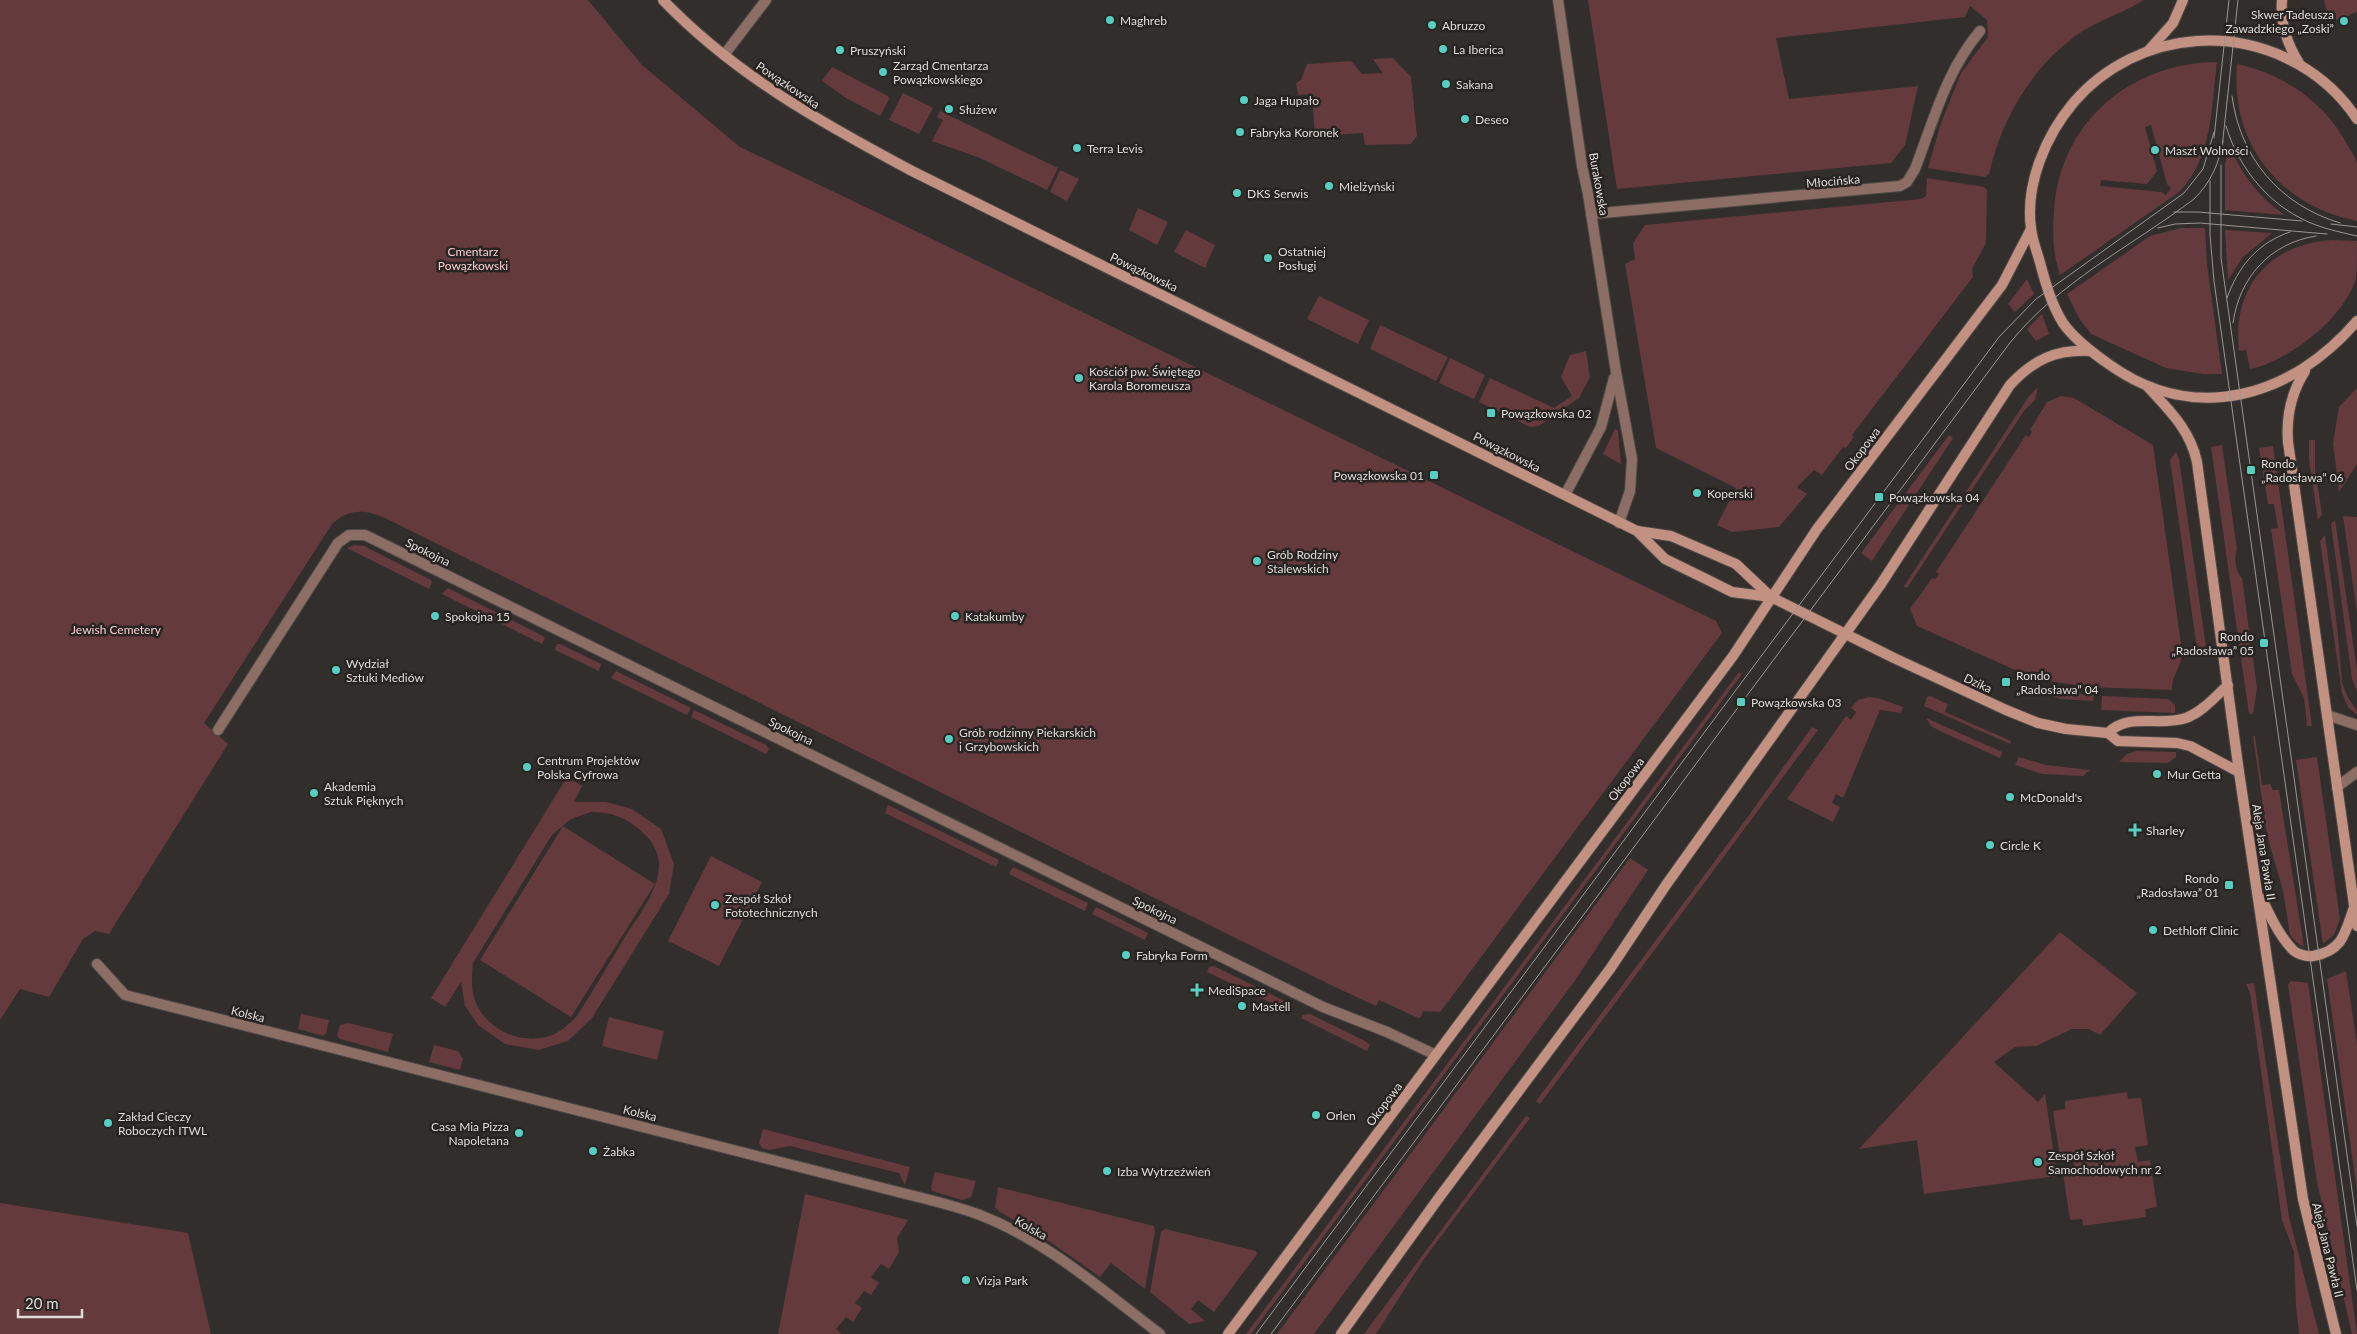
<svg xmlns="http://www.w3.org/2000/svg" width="2357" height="1334" viewBox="0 0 2357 1334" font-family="Lato,sans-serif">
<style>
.green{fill:#643a3d;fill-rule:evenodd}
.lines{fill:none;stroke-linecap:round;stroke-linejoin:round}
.street-casing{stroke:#4e4a47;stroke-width:12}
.secondary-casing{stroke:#4e4a47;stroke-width:12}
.street{stroke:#8d6e64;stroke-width:10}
.secondary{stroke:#c39181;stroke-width:10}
.tram{stroke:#999693;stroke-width:1}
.poi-dot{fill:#57cec1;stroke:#282421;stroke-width:2}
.labels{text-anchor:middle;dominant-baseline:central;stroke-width:5;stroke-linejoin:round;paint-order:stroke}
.poi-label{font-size:12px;fill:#dfdcda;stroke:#282421;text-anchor:start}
.street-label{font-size:12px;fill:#dfdcda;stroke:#282421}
.park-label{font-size:12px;fill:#f8ccce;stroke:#282421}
</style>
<rect width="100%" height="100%" fill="#322e2b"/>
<!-- green -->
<g class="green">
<path d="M0,0h588l54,65 98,82 182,87 794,387 6,12 -278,374 -4,5 -17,-1 -2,6 -3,1 -39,-18 -3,6 -39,-18 -950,-469c-21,-10 -38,-11 -55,5l-128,199 24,21 -119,190 -14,-3 -12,8 -34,58 -29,-8 -20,31z"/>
<path d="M1588,0h556c-19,12 -42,19 -61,31 -50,33 -81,86 -94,143l-4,3 -57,-9 13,-45 20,-50 27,-36 -1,-17 -17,-14 -5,11 -189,21 13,61 129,-13 -13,59 -14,18 -274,26z"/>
<path d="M2324,0h33v12c-11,3 -17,13 -29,4z"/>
<polygon points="1393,58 1411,77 1417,136 1411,144 1365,145 1363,133 1315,136 1312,94 1298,95 1296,83 1301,80 1307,64 1351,61 1362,74 1383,73 1373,59"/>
<path d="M2217,62c-6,46 -4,95 -38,130l-119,83c-7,-21 -8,-42 -6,-64 6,-89 76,-148 163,-149zM2151,125l16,59 4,4 -5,7 -5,-3 -61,-6 1,-6 46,4 10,-13 -12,-44z"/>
<path d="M2237,64c47,10 89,39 111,82 3,5 8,12 9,17 0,18 0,40 0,58 -77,-15 -127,-77 -120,-157z"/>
<polygon points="832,67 888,96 889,99 880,116 846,98 822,81"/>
<polygon points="903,93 933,108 919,134 889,120"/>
<polygon points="940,111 1058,168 1047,190 980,158 932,141 943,120 937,117"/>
<path d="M2229,145c13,29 29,52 56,70l-60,-5v-46z"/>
<polygon points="1060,170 1079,179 1067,201 1050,192"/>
<polygon points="1927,178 1984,187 1987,190 1986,243 1972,269 1973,277 1852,435 1854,437 1846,448 1843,447 1822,475 1814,470 1797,487 1807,494 1779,527 1732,532 1717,525 1736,488 1656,448 1625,264 1635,259 1633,243 1645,225 1921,199 1926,196"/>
<polygon points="1138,208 1168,222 1157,245 1129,230"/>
<polygon points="2181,228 2205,228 2207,265 2222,374 2203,374 2166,368 2091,334 2079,318 2067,294 2150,236"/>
<polygon points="1186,230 1215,245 1205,268 1174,252"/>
<polygon points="2225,230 2272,233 2243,257 2228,280"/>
<path d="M2331,240l26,1c0,11 0,28 -1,38 -13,40 -67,82 -106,90l-4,-19 -7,1c-7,-63 29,-106 92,-111z"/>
<polygon points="2027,279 2034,294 2015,312 2008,304"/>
<polygon points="1319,296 1369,320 1358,344 1307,319"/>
<polygon points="2042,314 2049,334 2036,341 2027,329"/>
<polygon points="1380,325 1448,357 1436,381 1370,349"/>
<polygon points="1586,351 1590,377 1579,398 1539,426 1530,427 1479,402 1490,378 1554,408 1572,396 1561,377 1570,355"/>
<polygon points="1450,358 1485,375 1474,399 1439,383"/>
<polygon points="2038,387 2035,400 2024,411 1907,588 1904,586 2029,396"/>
<polygon points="2357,388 2357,464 2339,492 2333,443 2339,407"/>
<path d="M2061,396l13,2 79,47 29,206c1,15 -11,24 -10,39l-83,-3 -47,-7 -18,-6 -107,-48 -7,-17 22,-31 3,1 4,-5 -3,-2 90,-137 3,2 3,-5 -2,-2 17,-28z"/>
<polygon points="1615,429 1618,430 1621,464 1603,454"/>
<polygon points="1949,435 1953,438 1872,561 1861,553"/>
<polygon points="2309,440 2315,440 2315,469 2322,514 2318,520 2309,460"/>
<path d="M2222,445l15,104c-3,10 -2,22 5,29l15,110 -4,26h-4l-38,-267z"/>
<polygon points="2273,446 2312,726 2307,726 2304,698 2292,674 2271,529 2278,528 2274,504 2268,504 2259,448"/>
<polygon points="2176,452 2179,459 2207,654 2198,656 2170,460"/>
<polygon points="2343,516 2357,517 2357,613"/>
<polygon points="2335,520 2357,670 2357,692 2352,679 2331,524"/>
<polygon points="2325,535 2337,626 2342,682 2347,696 2357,711 2357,715 2348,707 2342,693 2320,541"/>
<polygon points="355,545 364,546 431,580 432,582 429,589 347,548"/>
<polygon points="448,588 543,636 545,638 542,644 442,594"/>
<polygon points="557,644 560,644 601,664 599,671 555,650"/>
<polygon points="616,671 691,708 687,715 611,678"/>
<polygon points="1739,672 1742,674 1251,1334 1246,1334"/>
<polygon points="2030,689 2094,695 2093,701 2061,699"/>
<polygon points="1930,696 1948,704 1945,712 2011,741 2010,744 1924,706 1927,697"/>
<polygon points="2102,696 2168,699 2175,705 2175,713 2101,710"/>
<polygon points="1869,697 1878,698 1903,707 1901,713 1880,710 1843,798 1836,794 1832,803 1840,807 1833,822 1787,799 1846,716 1851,720 1856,712 1851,708 1858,700"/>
<polygon points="694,710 766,745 769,749 766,754 691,717"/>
<polygon points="1926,718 2002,752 2000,758 1940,731 1931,726"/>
<polygon points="1812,727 1818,730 1540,1104 1536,1101 1747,818"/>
<polygon points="2253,736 2255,736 2262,785 2270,784 2273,790 2279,790 2304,947 2296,942 2290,935 2283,891 2267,835"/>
<polygon points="2136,751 2176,752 2176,757 2168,763 2119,762 2127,754"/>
<polygon points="2019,757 2046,765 2090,770 2083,776 2042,774 2015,765"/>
<polygon points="2317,757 2340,919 2334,935 2323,944 2296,760"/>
<path d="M567,777l15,9 -8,16h32l26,7 29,20 13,35 -5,30 -77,124 -24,23 -30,9 -33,-6 -27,-19 -13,-19 -4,-24 -16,25 -14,-9zM591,812c20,0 34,5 49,18 10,8 20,23 19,36 -1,26 -21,50 -34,71 -16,27 -32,53 -48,79 -8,8 -17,17 -28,20 -30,10 -65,-8 -75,-38 -3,-12 -2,-23 -1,-35l79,-128 19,-16z"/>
<polygon points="888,805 999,860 996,867 885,813"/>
<polygon points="563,826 655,884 571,1017 480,960"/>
<polygon points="711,856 762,882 719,966 668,941"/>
<polygon points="1630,858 1648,870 1574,982 1314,1334 1277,1334"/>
<polygon points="1013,867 1088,903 1085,911 1009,874"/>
<polygon points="1096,907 1148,933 1145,940 1092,914"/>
<polygon points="2060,932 2137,993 2100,1035 2089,1029 2072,1029 2036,1046 2015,1047 1994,1062 2038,1102 2045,1094 2057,1176 1924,1194 1917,1140 1859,1149"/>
<polygon points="1214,966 1293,1005 1290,1012 1207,972 1209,967"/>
<polygon points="2346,971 2357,1044 2357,1191 2327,979"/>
<polygon points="2291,981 2308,983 2357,1334 2352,1334 2317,1182 2288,985"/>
<polygon points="2254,983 2289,1217 2319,1334 2299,1334 2296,1306 2294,1252 2282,1220 2250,993 2246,984"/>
<polygon points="301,1014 329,1020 326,1034 323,1036 298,1029"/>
<polygon points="1310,1014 1365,1041 1370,1045 1367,1051 1301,1018 1303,1015"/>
<polygon points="609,1017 664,1031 657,1060 602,1046"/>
<polygon points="348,1023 393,1034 388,1052 340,1039 337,1036 340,1025"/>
<polygon points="434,1045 458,1051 463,1059 460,1070 429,1062"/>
<polygon points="2127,1092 2128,1099 2141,1098 2148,1145 2135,1147 2138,1162 2150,1160 2157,1207 2145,1209 2146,1217 2083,1226 2082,1219 2070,1220 2063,1173 2075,1171 2073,1157 2060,1158 2053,1111 2065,1109 2065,1101"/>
<polygon points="1526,1116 1530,1118 1424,1259 1376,1334 1364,1334"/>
<polygon points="763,1129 910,1167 905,1185 899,1173 790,1146 769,1150 762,1148 759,1143"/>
<polygon points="935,1172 976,1181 971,1197 962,1200 932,1191 931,1187"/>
<polygon points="998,1187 1154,1226 1155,1231 1145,1289 1111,1263 1100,1277 1053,1244 1000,1212 995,1207"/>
<polygon points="805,1194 908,1220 897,1238 899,1252 889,1269 881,1264 871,1277 879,1283 871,1295 864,1291 855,1303 862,1308 853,1322 846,1317 836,1329 842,1334 778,1334"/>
<polygon points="0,1203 188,1233 211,1334 0,1334"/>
<polygon points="1165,1229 1256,1251 1257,1254 1214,1312 1198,1300 1191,1309 1205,1321 1189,1324 1150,1292 1161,1232"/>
</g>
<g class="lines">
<defs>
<g id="street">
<polyline points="1558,0 1582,166 1588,194 1616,372 1632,459 1630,491 1619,523"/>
<polyline points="724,55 766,0"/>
<path d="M1591,214l309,-28 7,-4 8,-13c18,-47 31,-98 65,-138"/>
<polyline points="1565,495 1601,427 1614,378"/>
<polyline points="2327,715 2357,725"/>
<polyline points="218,730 338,543 349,535 365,535 1323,1007 1387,1032 1436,1055"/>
<polyline points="2337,787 2357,772"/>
<path d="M97,964l28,31 781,199c25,6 50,12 74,21 67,26 123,76 180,119"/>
</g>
<g id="secondary">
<path d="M663,0c72,75 159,123 249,171l725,360 28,28 41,20 26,13 39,5"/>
<path d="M2282,0c-2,23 5,44 17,63"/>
<polyline points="2149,50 2173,23 2183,0"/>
<path d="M2357,119c-35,-53 -97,-82 -160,-78 -47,3 -92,25 -123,61 -28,33 -49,82 -43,126 1,11 5,21 8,31 6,22 12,45 24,64 12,17 31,31 47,42 86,61 183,31 247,-44"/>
<path d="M2305,371c-14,22 -19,45 -17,71l69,484"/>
<path d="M2147,386c21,23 43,43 50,76l42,310 64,427 33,135"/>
<polyline points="1637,531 1671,536 1736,564 1771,597 1894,658 2006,710 2038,723 2066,729 2108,733 2118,741 2177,743 2190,746 2239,772"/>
<path d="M2108,733c21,-21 51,-6 78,-15 16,-6 29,-21 42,-33"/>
<path d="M2262,899c8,17 17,36 30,50 4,5 15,8 21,7 29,-5 32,-22 40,-46"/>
<polyline points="1228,1334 1733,656 1817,529 2002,285 2031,229"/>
<path d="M1341,1334l97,-135 172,-230 56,-84 215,-301 129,-199c24,-26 47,-36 81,-34"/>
</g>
</defs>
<!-- street casing -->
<use href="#street" class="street-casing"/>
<!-- secondary casing -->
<use href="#secondary" class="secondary-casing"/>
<!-- street -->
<use href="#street" class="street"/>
<!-- secondary -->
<use href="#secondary" class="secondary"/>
<!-- tram -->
<g class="tram">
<path d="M2232,96c8,62 48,109 108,127"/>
<path d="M2226,126c13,44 46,83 90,99 13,5 28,8 41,11"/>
<polyline points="2214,138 2229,0"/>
<polyline points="2222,148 2238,0"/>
<polyline points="2221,165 2221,258 2357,1226"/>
<polyline points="2210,181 2210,235 2214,281 2357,1290"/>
<polyline points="2174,212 2198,212 2302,221"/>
<polyline points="2331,224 2357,227"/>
<polyline points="2158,228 2175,224 2200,223 2327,234"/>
<path d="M2227,298c11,-31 30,-55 63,-66"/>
<path d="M2233,323c6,-45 37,-80 83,-87"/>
<polyline points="1256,1334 1999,337 2036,299 2184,193 2203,169 2214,132"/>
<path d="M1271,1334l738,-990c49,-62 123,-98 185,-145 17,-17 25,-35 29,-58"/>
</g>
</g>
<!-- markers -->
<g class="poi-dot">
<circle cx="1110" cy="20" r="5"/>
<circle cx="2344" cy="21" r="5"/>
<circle cx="1432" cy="25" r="5"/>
<circle cx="1443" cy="49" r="5"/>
<circle cx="840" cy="50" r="5"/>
<circle cx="883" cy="72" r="5"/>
<circle cx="1446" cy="84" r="5"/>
<circle cx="1244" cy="100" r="5"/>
<circle cx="949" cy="109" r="5"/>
<circle cx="1465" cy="119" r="5"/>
<circle cx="1240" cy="132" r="5"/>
<circle cx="1077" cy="148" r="5"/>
<circle cx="2155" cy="150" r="5"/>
<circle cx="1329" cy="186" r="5"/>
<circle cx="1237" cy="193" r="5"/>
<circle cx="1268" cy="258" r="5"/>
<circle cx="1079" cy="378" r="5"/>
<rect x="1486" y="408" width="10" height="10" rx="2.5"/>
<rect x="2246" y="465" width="10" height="10" rx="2.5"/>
<rect x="1429" y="470" width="10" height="10" rx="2.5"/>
<circle cx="1697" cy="493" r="5"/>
<rect x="1874" y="492" width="10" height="10" rx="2.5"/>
<circle cx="1257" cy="561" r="5"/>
<circle cx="435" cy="616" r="5"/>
<circle cx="955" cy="616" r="5"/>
<rect x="2259" y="638" width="10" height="10" rx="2.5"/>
<circle cx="336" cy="670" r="5"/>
<rect x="2001" y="677" width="10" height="10" rx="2.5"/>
<rect x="1736" y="697" width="10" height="10" rx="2.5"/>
<circle cx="949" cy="739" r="5"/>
<circle cx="527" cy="767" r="5"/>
<circle cx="2157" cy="774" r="5"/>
<circle cx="314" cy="793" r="5"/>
<circle cx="2010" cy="797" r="5"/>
<path d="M2132.5 822.5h5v5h5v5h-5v5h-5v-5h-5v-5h5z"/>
<circle cx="1990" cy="845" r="5"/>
<rect x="2224" y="880" width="10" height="10" rx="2.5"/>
<circle cx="715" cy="905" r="5"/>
<circle cx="2153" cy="930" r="5"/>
<circle cx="1126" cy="955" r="5"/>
<path d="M1194.5 982.5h5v5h5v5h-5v5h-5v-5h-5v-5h5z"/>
<circle cx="1242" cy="1006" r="5"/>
<circle cx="1316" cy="1115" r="5"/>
<circle cx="108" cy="1123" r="5"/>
<circle cx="519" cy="1133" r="5"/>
<circle cx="593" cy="1151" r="5"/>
<circle cx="2038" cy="1162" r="5"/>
<circle cx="1107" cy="1171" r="5"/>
<circle cx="966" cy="1280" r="5"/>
</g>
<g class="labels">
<!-- poi labels -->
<g class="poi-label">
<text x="2334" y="14" text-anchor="end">Skwer Tadeusza<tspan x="2334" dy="14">Zawadzkiego „Zośki”</tspan></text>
<text x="1120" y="20">Maghreb</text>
<text x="1442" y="25">Abruzzo</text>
<text x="1453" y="49">La Iberica</text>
<text x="850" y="50">Pruszyński</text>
<text x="893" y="65">Zarząd Cmentarza<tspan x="893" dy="14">Powązkowskiego</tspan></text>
<text x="1456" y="84">Sakana</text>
<text x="1254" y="100">Jaga Hupało</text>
<text x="959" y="109">Służew</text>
<text x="1475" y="119">Deseo</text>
<text x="1250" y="132">Fabryka Koronek</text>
<text x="1087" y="148">Terra Levis</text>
<text x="2165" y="150">Maszt Wolności</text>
<text x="1339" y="186">Mielżyński</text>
<text x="1247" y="193">DKS Serwis</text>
<text x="1278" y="251">Ostatniej<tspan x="1278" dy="14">Posługi</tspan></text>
<text x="1089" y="371">Kościół pw. Świętego<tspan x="1089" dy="14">Karola Boromeusza</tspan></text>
<text x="1501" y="413">Powązkowska 02</text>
<text x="2261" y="463">Rondo<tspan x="2261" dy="14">„Radosława” 06</tspan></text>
<text x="1424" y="475" text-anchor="end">Powązkowska 01</text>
<text x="1707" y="493">Koperski</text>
<text x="1889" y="497">Powązkowska 04</text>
<text x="1267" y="554">Grób Rodziny<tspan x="1267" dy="14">Stalewskich</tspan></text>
<text x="445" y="616">Spokojna 15</text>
<text x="965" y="616">Katakumby</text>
<text x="2254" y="636" text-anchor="end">Rondo<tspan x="2254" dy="14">„Radosława” 05</tspan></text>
<text x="346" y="663">Wydział<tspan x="346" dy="14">Sztuki Mediów</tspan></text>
<text x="2016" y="675">Rondo<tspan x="2016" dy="14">„Radosława” 04</tspan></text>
<text x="1751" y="702">Powązkowska 03</text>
<text x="959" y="732">Grób rodzinny Piekarskich<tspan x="959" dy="14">i Grzybowskich</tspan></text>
<text x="537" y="760">Centrum Projektów<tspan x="537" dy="14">Polska Cyfrowa</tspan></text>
<text x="2167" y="774">Mur Getta</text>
<text x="324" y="786">Akademia<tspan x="324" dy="14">Sztuk Pięknych</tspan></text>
<text x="2020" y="797">McDonald's</text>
<text x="2146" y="830">Sharley</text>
<text x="2000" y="845">Circle K</text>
<text x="2219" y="878" text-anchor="end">Rondo<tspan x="2219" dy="14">„Radosława” 01</tspan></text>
<text x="725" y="898">Zespół Szkół<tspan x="725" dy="14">Fototechnicznych</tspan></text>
<text x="2163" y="930">Dethloff Clinic</text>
<text x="1136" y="955">Fabryka Form</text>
<text x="1208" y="990">MediSpace</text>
<text x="1252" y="1006">Mastell</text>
<text x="1326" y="1115">Orlen</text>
<text x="118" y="1116">Zakład Cieczy<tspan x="118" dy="14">Roboczych ITWL</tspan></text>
<text x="509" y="1126" text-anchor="end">Casa Mia Pizza<tspan x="509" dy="14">Napoletana</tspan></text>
<text x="603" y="1151">Żabka</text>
<text x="2048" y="1155">Zespół Szkół<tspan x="2048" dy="14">Samochodowych nr 2</tspan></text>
<text x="1117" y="1171">Izba Wytrzeźwień</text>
<text x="976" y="1280">Vizja Park</text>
</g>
<!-- street labels -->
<g class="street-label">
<text transform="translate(788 85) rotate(34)">Powązkowska</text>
<text transform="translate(1833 181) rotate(-5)">Młocińska</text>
<text transform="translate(1599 184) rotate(80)">Burakowska</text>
<text transform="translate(1144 272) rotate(26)">Powązkowska</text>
<text transform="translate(1862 449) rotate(-53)">Okopowa</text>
<text transform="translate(1507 452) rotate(27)">Powązkowska</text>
<text transform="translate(428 552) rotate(26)">Spokojna</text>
<text transform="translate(1978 683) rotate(25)">Dzika</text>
<text transform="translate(791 731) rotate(26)">Spokojna</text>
<text transform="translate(1626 779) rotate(-53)">Okopowa</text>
<text transform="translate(2264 852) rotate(81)">Aleja Jana Pawła II</text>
<text transform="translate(1155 910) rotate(26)">Spokojna</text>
<text transform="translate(248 1014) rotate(14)">Kolska</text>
<text transform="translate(1384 1104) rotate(-53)">Okopowa</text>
<text transform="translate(640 1113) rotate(14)">Kolska</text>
<text transform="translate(1031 1228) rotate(29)">Kolska</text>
<text transform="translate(2328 1250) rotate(76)">Aleja Jana Pawła II</text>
</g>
<!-- park labels -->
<g class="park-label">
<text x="473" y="251">Cmentarz<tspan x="473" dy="14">Powązkowski</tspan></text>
<text x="116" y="629">Jewish Cemetery</text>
</g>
</g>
<!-- scale -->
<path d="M18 1309v8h64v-8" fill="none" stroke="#dfdcda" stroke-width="2.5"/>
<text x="25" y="1309" font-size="15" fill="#dfdcda" stroke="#282421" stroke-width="4" paint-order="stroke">20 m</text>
</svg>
